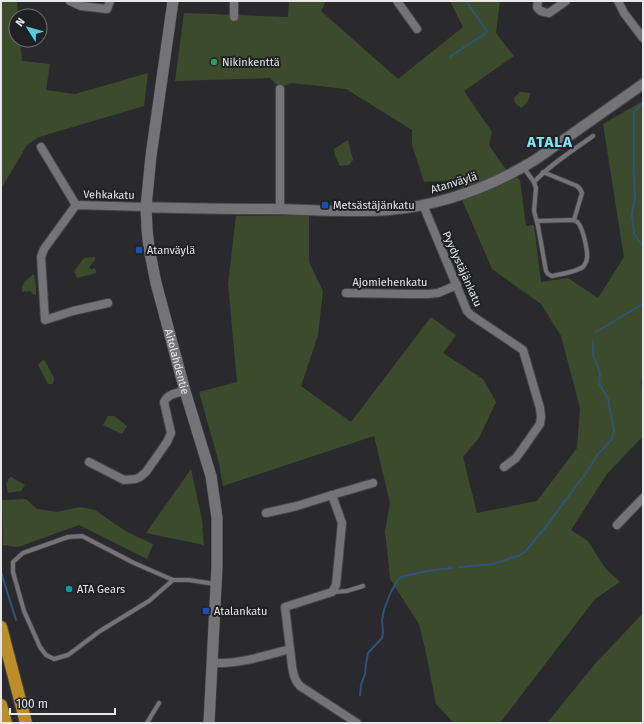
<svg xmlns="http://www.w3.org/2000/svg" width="644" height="724" viewBox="0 0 644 724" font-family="'Fira Sans',sans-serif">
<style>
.green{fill:#3c4b2c}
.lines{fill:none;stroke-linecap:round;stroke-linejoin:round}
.stream{stroke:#305379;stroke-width:2}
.service-casing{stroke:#464649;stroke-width:5.5}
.minor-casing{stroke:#464649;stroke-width:10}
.tertiary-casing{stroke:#464649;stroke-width:12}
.secondary-casing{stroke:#464649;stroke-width:12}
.motorway-casing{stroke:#464649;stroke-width:14}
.service{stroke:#747478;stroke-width:4}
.minor{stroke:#747478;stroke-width:8}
.tertiary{stroke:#747478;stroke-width:10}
.secondary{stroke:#747478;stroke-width:11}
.motorway{stroke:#bd8d27;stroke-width:12}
.leisure-dot{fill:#2e9e5b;stroke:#202124;stroke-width:1.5}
.transit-dot{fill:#1a4fb4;stroke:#202124;stroke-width:1.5}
.culture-dot{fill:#0f9aa8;stroke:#202124;stroke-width:1.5}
.labels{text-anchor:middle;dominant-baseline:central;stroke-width:4;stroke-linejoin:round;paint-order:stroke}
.poi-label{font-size:11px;fill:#e7e7e9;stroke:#202124;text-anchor:start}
.street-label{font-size:11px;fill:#e7e7e9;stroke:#202124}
.district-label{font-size:15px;font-weight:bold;letter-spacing:1px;fill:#81e7fd;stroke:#202124}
</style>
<rect width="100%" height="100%" fill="#2a2a2e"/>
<!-- green -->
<g class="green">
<polygon points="1,1 17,1 18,16 16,16 16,40 20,40 22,61 50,64 46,90 75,94 148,73 144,106 39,137 27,145 1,189"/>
<polygon points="289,1 326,1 321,11 398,79 463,27 450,1 500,1 496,33 514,56 464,91 492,132 489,145 504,167 520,180 526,226 534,225 541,282 568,278 598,298 624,257 603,124 643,101 643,381 641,381 643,394 643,436 607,474 571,530 588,541 605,568 620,582 595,599 500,723 454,723 436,704 426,653 419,624 390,579 385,531 390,503 374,436 223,486 219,463 199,392 237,382 228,284 236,216 309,215 309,262 323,291 318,335 301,386 351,422 431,317 456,335 443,353 483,379 496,402 479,438 463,457 477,513 537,501 577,448 580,408 561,336 541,304 492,269 463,202 461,180 424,182 412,145 412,130 346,89 291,83 280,88 269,77 268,78 175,81 184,13 288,17"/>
<polygon points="520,92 530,93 530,95 527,103 521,108 515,103 514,98"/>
<polygon points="348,140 353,160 349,165 340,166 335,156 334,149"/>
<polygon points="95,257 95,260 89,267 91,269 95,268 96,273 77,278 74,271 84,258"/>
<path d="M34,274l2,12v9h-2l-4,-4 -8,1c-1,-9 5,-13 12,-18z"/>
<polygon points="43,360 45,361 54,378 53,384 48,384 38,365"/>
<polygon points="108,416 114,416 127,426 122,434 103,425"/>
<polygon points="191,469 202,520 204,545 146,533"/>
<polygon points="11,477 25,485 21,491 8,493 6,483 8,482 8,479"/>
<polygon points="26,499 37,509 57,512 80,507 95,510 127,532 153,544 147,559 79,525 18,547 3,545 2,500"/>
<polygon points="643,613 643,723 547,723 594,665"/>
</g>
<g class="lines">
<!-- stream -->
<g class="stream">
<polyline points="450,58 451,56 486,33 487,31 466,1"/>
<polyline points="643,104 641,105 634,112 634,167 635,198 632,213 634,234 643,246"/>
<polyline points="596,332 641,305 643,302"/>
<polyline points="459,567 493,564 520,555 525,552 548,524 588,470 598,454 611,440 614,431 610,410 608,399 599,383 600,373 593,355 593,341"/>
<polyline points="1,572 16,620"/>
<polyline points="360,695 361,685 365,674 366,664 368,653 382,638 383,632 382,620 384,610 390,594 397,581 401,577 427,571 452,568"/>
</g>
<defs>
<g id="service">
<path d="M523,167l11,15 2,6 -2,23 4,15 8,45 2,3 4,2c9,-2 24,-4 31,-9 2,-3 4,-5 4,-9 1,-7 -4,-28 -8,-34 -2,-3 -4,-4 -8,-4l-34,1"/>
<polyline points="543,172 577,186 580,189 582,193 574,220"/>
<path d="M534,182c17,-18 38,-31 59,-46"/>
<polyline points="173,580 134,563 82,536 68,537 23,553 13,562 13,572 24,611 40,647 46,655 54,659 68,655 100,631 149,601 173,580 189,580 215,584"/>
<polyline points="333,592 347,591 363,586"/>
<polyline points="147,723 159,703"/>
</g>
<g id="minor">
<polyline points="70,1 81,6 107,9 110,1"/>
<polyline points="234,1 234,17"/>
<polyline points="397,1 417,29"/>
<path d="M538,1l-1,6c2,5 7,5 12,6l17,-12"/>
<polyline points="618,1 624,13 643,38"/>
<polyline points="280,89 280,209"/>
<polyline points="41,147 76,205"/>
<polyline points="424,205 426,212 467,311 471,315 523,350 540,408 541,417 540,424 516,458 504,467"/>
<polyline points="346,293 409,294 427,294 438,293 457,285"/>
<polyline points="108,303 73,311 45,320 41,257 44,249 76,205 146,207"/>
<path d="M89,462l35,18 12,-1 4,-2 6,-5 21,-30 4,-9 -7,-31c4,-8 12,-9 21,-11"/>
<polyline points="332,495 373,483"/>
<polyline points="266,513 297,506 332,495 342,523 336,585 332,592 285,607 290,649"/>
<polyline points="617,525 643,498"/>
<path d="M213,663c27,1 51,-7 77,-14 2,12 1,28 10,37l57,37"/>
</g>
<path id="tertiary" d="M146,207c45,2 89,2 134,2 36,1 73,4 109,1 54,-5 100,-22 146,-50l108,-76"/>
<g id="secondary">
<path id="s1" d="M173,1l-22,155 -5,51 1,22 2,19 7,35 29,108 26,85 6,42v48l-8,157"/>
</g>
<g id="motorway">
<polyline points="1,627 26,723"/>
<polyline points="1,705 6,723"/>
</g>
</defs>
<!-- service casing -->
<use href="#service" class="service-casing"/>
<!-- minor casing -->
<use href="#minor" class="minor-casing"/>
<!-- tertiary casing -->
<use href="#tertiary" class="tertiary-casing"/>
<!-- secondary casing -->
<use href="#secondary" class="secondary-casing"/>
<!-- motorway casing -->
<use href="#motorway" class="motorway-casing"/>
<!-- service -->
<use href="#service" class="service"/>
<!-- minor -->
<use href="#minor" class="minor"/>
<!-- tertiary -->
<use href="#tertiary" class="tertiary"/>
<!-- secondary -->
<use href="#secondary" class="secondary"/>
<!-- motorway -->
<use href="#motorway" class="motorway"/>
</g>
<!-- markers -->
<circle class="leisure-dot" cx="214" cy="62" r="4"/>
<g class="transit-dot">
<rect x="321" y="201" width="8" height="8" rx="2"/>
<rect x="135" y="246" width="8" height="8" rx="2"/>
<rect x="202" y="607" width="8" height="8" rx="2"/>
</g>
<circle class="culture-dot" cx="69" cy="589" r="4"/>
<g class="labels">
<!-- poi labels -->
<g class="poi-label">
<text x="222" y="62">Nikinkenttä</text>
<text x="333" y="205">Metsästäjänkatu</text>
<text x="147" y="250">Atanväylä</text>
<text x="77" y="589">ATA Gears</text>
<text x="214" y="611">Atalankatu</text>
</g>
<!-- street labels -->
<g class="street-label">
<text transform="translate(454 183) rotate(-17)">Atanväylä</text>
<text transform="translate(109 195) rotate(1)">Vehkakatu</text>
<text transform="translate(462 269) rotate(66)">Pyydystäjänkatu</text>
<text x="390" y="282">Ajomiehenkatu</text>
<text stroke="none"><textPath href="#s1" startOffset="366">Aitolahdentie</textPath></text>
</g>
<!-- district labels -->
<g class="district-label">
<text x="550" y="142">ATALA</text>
</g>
</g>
<!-- border -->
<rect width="644" height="724" fill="none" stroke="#e7e7e9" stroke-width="4"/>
<!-- north arrow -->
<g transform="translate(28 28) rotate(307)"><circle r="19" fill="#202124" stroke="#707073"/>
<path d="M0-3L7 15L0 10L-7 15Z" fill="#56c9e1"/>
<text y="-6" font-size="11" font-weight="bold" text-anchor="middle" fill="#e7e7e9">N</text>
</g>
<!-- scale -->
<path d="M10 708v6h105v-6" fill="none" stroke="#e7e7e9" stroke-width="2"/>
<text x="16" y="708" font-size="12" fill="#e7e7e9" stroke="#202124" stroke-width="3" paint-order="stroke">100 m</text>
</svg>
